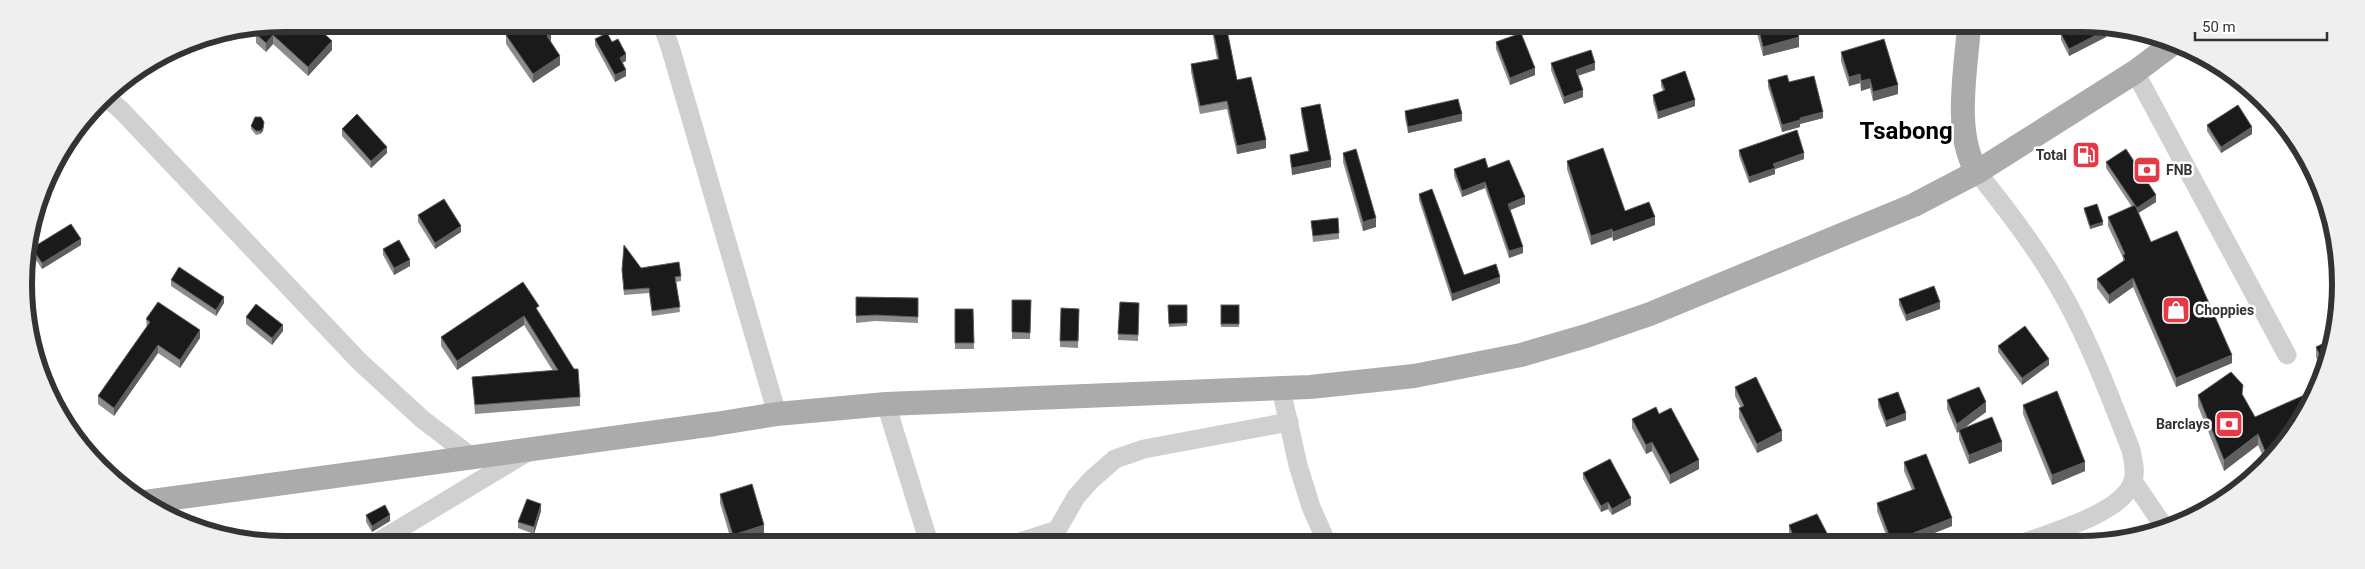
<svg xmlns="http://www.w3.org/2000/svg" width="2365" height="569" viewBox="0 0 2365 569" font-family="Roboto,sans-serif">
<style>
.lines{fill:none;stroke-linecap:round;stroke-linejoin:round}
.minor{stroke:#d0d0d0;stroke-width:19}
.major{stroke:#ababab;stroke-width:24}
.wall{fill:#8c8c8c}
.shaded-wall{fill:#5f5f5f}
.building{fill:#1a1a1a;stroke:#5f5f5f}
.labels{text-anchor:middle;dominant-baseline:central;stroke-width:5;stroke-linejoin:round;paint-order:stroke}
.poi-label{font-size:14px;font-weight:bold;fill:#333;stroke:#fff;text-anchor:end}
.town-label{font-size:24px;font-weight:bold;fill:#000;stroke:#fff}
.rim{fill:none;stroke:#333;stroke-width:6}
</style>
<rect width="100%" height="100%" fill="#fff"/>
<g class="lines">
<!-- minor -->
<g class="minor">
<polyline points="662,24 671,50 777,414"/>
<polyline points="2135,72 2287,355"/>
<polyline points="106,97 121,110 359,361 422,419 473,458"/>
<path d="M1977,172c32,40 64,82 89,128 26,48 45,99 65,150 2,9 5,21 2,31 -10,32 -81,51 -110,62"/>
<polyline points="1281,389 1298,465 1311,507 1327,543"/>
<polyline points="886,404 929,543"/>
<polyline points="2133,481 2165,528"/>
<polyline points="376,543 529,451"/>
<polyline points="1017,543 1057,530 1076,497 1091,480 1115,459 1144,449 1289,422"/>
</g>
<!-- major -->
<g class="major">
<path d="M1969,26c-3,44 -16,107 8,146"/>
<polyline points="145,502 715,424 777,414 886,404 1310,387 1414,376 1521,355 1586,336 1650,314 1914,205 1977,172 2135,72 2171,45"/>
</g>
</g>
<!-- wall -->
<g class="wall">
<polygon points="1211,25 1226,25 1237,80 1266,148 1237,154 1227,109 1200,114 1191,72 1191,64 1217,59"/>
<polygon points="1755,26 1795,26 1799,47 1763,56"/>
<polygon points="261,29 332,50 308,76 273,44 266,52 256,43 256,34"/>
<polygon points="520,30 551,43 560,65 533,83 506,44 506,35"/>
<polygon points="2061,34 2106,37 2069,56 2061,40"/>
<polygon points="595,39 612,42 626,61 622,63 626,76 615,82 595,45"/>
<polygon points="1496,42 1535,75 1510,85 1496,49"/>
<polygon points="1841,52 1898,94 1873,101 1870,88 1861,91 1860,83 1849,86 1841,61"/>
<polygon points="1551,63 1595,70 1578,76 1583,97 1564,104 1551,70"/>
<polygon points="1661,80 1695,106 1658,119 1653,101 1653,95 1663,91 1661,86"/>
<polygon points="1768,80 1789,82 1823,118 1800,124 1800,127 1782,132 1768,87"/>
<polygon points="1301,108 1331,167 1292,175 1290,161 1290,155 1308,151 1301,114"/>
<polygon points="1405,111 1462,121 1408,133 1405,118"/>
<polygon points="264,125 263,131 260,134 256,135 251,129 251,126"/>
<polygon points="2207,125 2252,134 2221,153 2207,131"/>
<polygon points="342,129 387,153 371,168 342,136"/>
<polygon points="1739,150 1804,159 1775,169 1775,174 1749,183 1739,156"/>
<polygon points="1343,153 1376,227 1363,231 1343,162"/>
<polygon points="1567,161 1625,211 1655,225 1613,241 1612,237 1591,245 1567,169"/>
<polygon points="2106,162 2156,202 2138,213 2151,242 2232,363 2176,387 2133,287 2109,304 2097,288 2097,279 2123,261 2123,258 2108,226 2108,217 2132,207 2106,168"/>
<polygon points="1488,168 1525,204 1510,210 1523,253 1509,258 1485,188 1462,197 1454,176 1454,169"/>
<polygon points="1419,194 1464,275 1500,283 1452,301 1419,200"/>
<polygon points="2084,208 2103,225 2090,229 2084,211"/>
<polygon points="418,215 461,232 435,249 418,222"/>
<polygon points="1311,221 1339,233 1339,239 1313,242"/>
<polygon points="81,245 42,269 32,254 32,248"/>
<polygon points="383,249 410,266 394,275 383,255"/>
<polygon points="641,268 681,276 681,281 676,282 680,312 652,316 649,293 624,295 622,270"/>
<polygon points="171,280 224,303 216,316 171,286"/>
<polygon points="856,297 918,298 918,323 875,321 856,323"/>
<polygon points="1899,299 1940,309 1906,321 1899,305"/>
<polygon points="1012,300 1031,300 1030,339 1012,339"/>
<polygon points="1120,302 1139,303 1138,341 1118,340"/>
<polygon points="1168,305 1187,305 1187,326 1169,327"/>
<rect x="1221" y="305" width="18" height="22"/>
<polygon points="1061,308 1079,309 1078,348 1060,347"/>
<polygon points="955,309 973,309 974,349 955,349"/>
<polygon points="539,312 580,397 580,406 475,414 472,377 553,371 524,325 457,370 441,346 441,337"/>
<polygon points="246,317 283,331 272,345 246,324"/>
<polygon points="146,319 200,338 180,368 158,353 114,416 98,404 98,396 147,327"/>
<polygon points="2333,339 2323,372 2316,357 2316,347"/>
<polygon points="1998,346 2049,365 2022,385 1998,352"/>
<polygon points="1735,387 1782,441 1757,453 1739,418 1739,408 1741,408 1735,396"/>
<polygon points="2198,395 2243,396 2255,417 2314,400 2267,466 2258,445 2224,471 2198,406"/>
<polygon points="1878,399 1906,420 1886,427 1878,406"/>
<polygon points="1947,400 1986,412 1964,428 2002,451 1969,464 1959,439 1959,431 1957,433 1947,409"/>
<polygon points="2023,405 2085,471 2052,485 2023,414"/>
<polygon points="1659,414 1699,469 1670,484 1652,451 1646,454 1632,428 1632,419"/>
<polygon points="1904,462 1952,526 1909,543 1889,543 1877,511 1877,503 1912,490 1904,471"/>
<polygon points="1583,473 1631,505 1612,515 1608,509 1601,512 1583,479"/>
<polygon points="720,494 764,535 737,543 732,543 720,503"/>
<polygon points="541,511 534,534 518,528 518,522"/>
<polygon points="366,515 390,521 372,532 366,522"/>
<polygon points="1789,525 1832,543 1793,543 1789,534"/>
</g>
<!-- shaded-wall -->
<g class="shaded-wall">
<polygon points="2106,30 2106,37 2069,56 2069,49"/>
<polygon points="551,33 551,43 547,36"/>
<polygon points="273,35 273,44 266,52 266,43"/>
<polygon points="1799,37 1799,47 1763,56 1763,47"/>
<polygon points="332,41 332,50 308,76 308,67"/>
<polygon points="626,54 626,61 620,64 620,58"/>
<polygon points="560,56 560,65 533,83 533,74"/>
<polygon points="1595,63 1595,70 1576,76 1576,70"/>
<polygon points="1535,68 1535,75 1510,85 1510,78"/>
<polygon points="626,70 626,76 615,82 615,75"/>
<polygon points="1860,74 1860,83 1849,86 1849,77"/>
<polygon points="1870,79 1870,88 1861,91 1861,81"/>
<polygon points="1898,85 1898,94 1873,101 1873,92"/>
<polygon points="1583,90 1583,97 1564,104 1564,97"/>
<polygon points="1695,100 1695,106 1658,119 1658,112"/>
<polygon points="1823,112 1823,118 1800,124 1800,127 1782,132 1782,125 1800,118"/>
<polygon points="1462,114 1462,121 1408,133 1408,127"/>
<polygon points="264,122 263,131 260,134 260,131"/>
<polygon points="2252,127 2252,134 2221,153 2221,147"/>
<polygon points="1266,140 1266,148 1237,154 1237,146"/>
<polygon points="387,147 387,153 371,168 371,161"/>
<polygon points="1804,153 1804,159 1775,169 1775,174 1749,183 1749,177 1773,164"/>
<polygon points="1331,160 1331,167 1292,175 1292,168"/>
<polygon points="1485,182 1485,188 1462,197 1462,191"/>
<polygon points="2156,195 2156,202 2137,214 2137,208"/>
<polygon points="1525,197 1525,204 1508,211 1508,204"/>
<polygon points="1655,217 1655,225 1613,241 1613,232"/>
<polygon points="1376,218 1376,227 1363,231 1363,222"/>
<polygon points="2103,222 2103,225 2090,229 2090,226"/>
<polygon points="461,226 461,232 435,249 435,243"/>
<polygon points="1612,229 1612,237 1591,245 1591,236"/>
<polygon points="81,239 81,245 42,269 42,263"/>
<polygon points="1523,247 1523,253 1509,258 1509,251"/>
<polygon points="410,260 410,266 394,275 394,268"/>
<polygon points="1500,277 1500,283 1452,301 1452,294"/>
<polygon points="2133,278 2133,287 2109,304 2109,295"/>
<polygon points="224,297 224,303 216,316 216,310"/>
<polygon points="1940,302 1940,309 1906,321 1906,315"/>
<polygon points="524,316 524,325 457,370 457,361"/>
<polygon points="283,325 283,331 272,345 272,338"/>
<polygon points="200,330 200,338 180,368 180,360"/>
<polygon points="158,345 158,353 114,416 114,408"/>
<polygon points="2232,355 2232,363 2176,387 2176,378"/>
<polygon points="2049,359 2049,365 2022,385 2022,378"/>
<polygon points="1986,402 1986,412 1957,433 1957,424"/>
<polygon points="1906,413 1906,420 1886,427 1886,421"/>
<polygon points="1782,431 1782,441 1757,453 1757,444"/>
<polygon points="2258,434 2258,445 2224,471 2224,460"/>
<polygon points="1652,442 1652,451 1646,454 1646,445"/>
<polygon points="2002,442 2002,451 1969,464 1969,455"/>
<polygon points="1699,460 1699,469 1670,484 1670,475"/>
<polygon points="2085,462 2085,471 2052,485 2052,475"/>
<polygon points="1631,498 1631,505 1612,515 1612,509"/>
<polygon points="1608,502 1608,509 1601,512 1601,506"/>
<polygon points="541,504 541,511 534,534 534,527"/>
<polygon points="390,515 390,521 372,532 372,526"/>
<polygon points="1952,518 1952,526 1909,543 1896,543 1906,536"/>
<polygon points="764,525 764,535 737,543 733,543 733,535"/>
</g>
<!-- building -->
<g class="building">
<polygon points="284,24 314,24 332,41 308,67 273,35 266,43 256,34 261,29"/>
<polygon points="529,24 545,24 551,33 547,36 560,56 533,74 506,35 518,27 520,30"/>
<polygon points="1212,25 1226,25 1237,80 1251,77 1266,140 1237,146 1227,101 1200,106 1191,64 1219,59"/>
<polygon points="1758,26 1795,26 1799,37 1763,47"/>
<polygon points="2076,26 2104,26 2106,30 2069,49 2061,34"/>
<polygon points="607,33 612,42 618,39 626,54 620,58 626,70 615,75 595,39"/>
<polygon points="1521,33 1535,68 1510,78 1496,42"/>
<polygon points="1884,39 1898,85 1873,92 1870,79 1861,81 1860,74 1849,77 1841,52"/>
<polygon points="1591,50 1595,63 1576,70 1583,90 1564,97 1551,63"/>
<polygon points="1685,71 1695,100 1658,112 1653,95 1665,90 1661,80"/>
<polygon points="1787,75 1789,82 1814,76 1823,112 1800,118 1800,120 1782,125 1768,80"/>
<polygon points="1458,99 1462,114 1408,127 1405,111"/>
<polygon points="1320,104 1331,160 1292,168 1290,155 1309,151 1301,108"/>
<polygon points="2238,105 2252,127 2221,147 2207,125"/>
<polygon points="357,114 387,147 371,161 342,129"/>
<polygon points="255,117 261,117 264,122 263,128 260,131 256,131 251,126"/>
<polygon points="1797,130 1804,153 1773,164 1775,168 1749,177 1739,150"/>
<polygon points="1603,148 1625,211 1649,202 1655,217 1613,232 1612,229 1591,236 1567,161"/>
<polygon points="1356,149 1376,218 1363,222 1343,153"/>
<polygon points="2126,149 2156,195 2137,208 2106,162"/>
<polygon points="1485,158 1488,168 1509,160 1525,197 1508,204 1523,247 1509,251 1485,182 1462,191 1454,169"/>
<polygon points="1432,189 1464,275 1496,264 1500,277 1452,294 1419,194"/>
<polygon points="444,199 461,226 435,243 418,215"/>
<polygon points="2097,204 2103,222 2090,226 2084,208"/>
<polygon points="2135,205 2151,242 2177,231 2232,355 2176,378 2133,278 2109,295 2097,279 2125,260 2123,255 2125,254 2108,217"/>
<polygon points="1338,218 1339,233 1313,236 1311,221"/>
<polygon points="71,224 81,239 42,263 32,248"/>
<polygon points="399,240 410,260 394,268 383,249"/>
<polygon points="624,245 641,268 679,262 681,276 675,277 680,307 652,311 649,288 624,290 622,270"/>
<polygon points="179,267 224,297 216,310 171,280"/>
<polygon points="523,282 539,306 536,308 574,369 578,369 580,397 475,405 472,377 558,370 524,316 457,361 441,337"/>
<polygon points="1934,286 1940,302 1906,315 1899,299"/>
<polygon points="856,297 918,298 918,317 875,315 856,316"/>
<polygon points="1012,300 1031,300 1030,333 1012,332"/>
<polygon points="158,302 200,330 180,360 158,345 114,408 98,396 150,322 146,319"/>
<polygon points="1120,302 1139,303 1138,335 1118,334"/>
<polygon points="256,304 283,325 272,338 246,317"/>
<polygon points="1168,305 1187,305 1187,323 1169,324"/>
<rect x="1221" y="305" width="18" height="19"/>
<polygon points="1061,308 1079,309 1078,341 1060,341"/>
<polygon points="955,309 973,309 974,343 955,343"/>
<polygon points="2025,326 2049,359 2022,378 1998,346"/>
<polygon points="2333,339 2325,366 2316,347"/>
<polygon points="2231,372 2243,385 2242,394 2255,417 2318,389 2314,400 2272,460 2269,461 2258,434 2224,460 2198,395"/>
<polygon points="1756,377 1782,431 1757,444 1739,408 1744,406 1735,387"/>
<polygon points="1979,387 1986,402 1957,424 1947,400"/>
<polygon points="2057,391 2085,462 2052,475 2023,405"/>
<polygon points="1898,392 1906,413 1886,421 1878,399"/>
<polygon points="1656,407 1659,414 1671,408 1699,460 1670,475 1652,442 1646,445 1632,419"/>
<polygon points="1992,417 2002,442 1969,455 1959,430"/>
<polygon points="1926,454 1952,518 1906,536 1908,539 1896,543 1892,543 1877,503 1915,489 1904,462"/>
<polygon points="1610,459 1631,498 1612,509 1608,502 1601,506 1583,473"/>
<polygon points="752,484 764,525 733,535 720,494"/>
<polygon points="527,499 541,504 534,527 518,522"/>
<polygon points="385,505 390,515 372,526 366,515"/>
<polygon points="1817,514 1832,543 1796,543 1789,525"/>
<polygon points="1591,539 1593,543 1583,543"/>
</g>
<!-- icons -->
<defs>
<symbol id="fuel-square" viewBox="-11 -11 22 22"><rect x="-9" y="-9" width="18" height="18" rx="4" fill="#e63946" stroke="#fff"/><path d="M-5.5-6h7V0h2V4h1.3V-2.5L3-4.5l.8-.8L6-3V5H2.5V1h-1V6h-7ZM-4.2-4.7v3.2H.2V-4.7Z" fill="#fff"/></symbol>
<symbol id="bank-square" viewBox="-11 -11 22 22"><rect x="-9" y="-9" width="18" height="18" rx="4" fill="#e63946" stroke="#fff"/><path d="M-6-4H6V4H-6ZM0-2.3a2.3 2.3 0 1 0 0 4.6a2.3 2.3 0 1 0 0-4.6Z" fill="#fff"/></symbol>
<symbol id="shop-square" viewBox="-11 -11 22 22"><rect x="-9" y="-9" width="18" height="18" rx="4" fill="#e63946" stroke="#fff"/><path d="M-5-2.5h2.3a2.7 3.5 0 0 1 5.4 0H5L5.5 6h-11ZM-1.5-2.5h3a1.5 2.3 0 0 0-3 0Z" fill="#fff"/></symbol>
</defs>
<g fill-rule="evenodd">
<use href="#fuel-square" x="2070" y="139" width="32" height="32"/>
<use href="#bank-square" x="2131" y="154" width="32" height="32"/>
<use href="#shop-square" x="2160" y="294" width="32" height="32"/>
<use href="#bank-square" x="2213" y="408" width="32" height="32"/>
</g>
<g class="labels">
<!-- poi labels -->
<g class="poi-label">
<text x="2067" y="155">Total</text>
<text x="2166" y="170" text-anchor="start">FNB</text>
<text x="2195" y="310" text-anchor="start">Choppies</text>
<text x="2210" y="424">Barclays</text>
</g>
<!-- town labels -->
<g class="town-label">
<text x="1906" y="131">Tsabong</text>
</g>
</g>
<!-- crop -->
<path d="M0 0H2365V569H0ZM284 32H2080A252 252 0 0 1 2332 284V284A252 252 0 0 1 2080 536H284A252 252 0 0 1 32 284V284A252 252 0 0 1 284 32Z" fill="#efefef" fill-rule="evenodd"/>
<path class="rim" d="M284 32H2080A252 252 0 0 1 2332 284V284A252 252 0 0 1 2080 536H284A252 252 0 0 1 32 284V284A252 252 0 0 1 284 32Z"/>
<!-- scale -->
<path d="M2195 32v8h132v-8" fill="none" stroke="#333333" stroke-width="2.5"/>
<text x="2202" y="32" font-size="15" fill="#333333" stroke="#ffffff" stroke-width="4" paint-order="stroke">50 m</text>
</svg>
